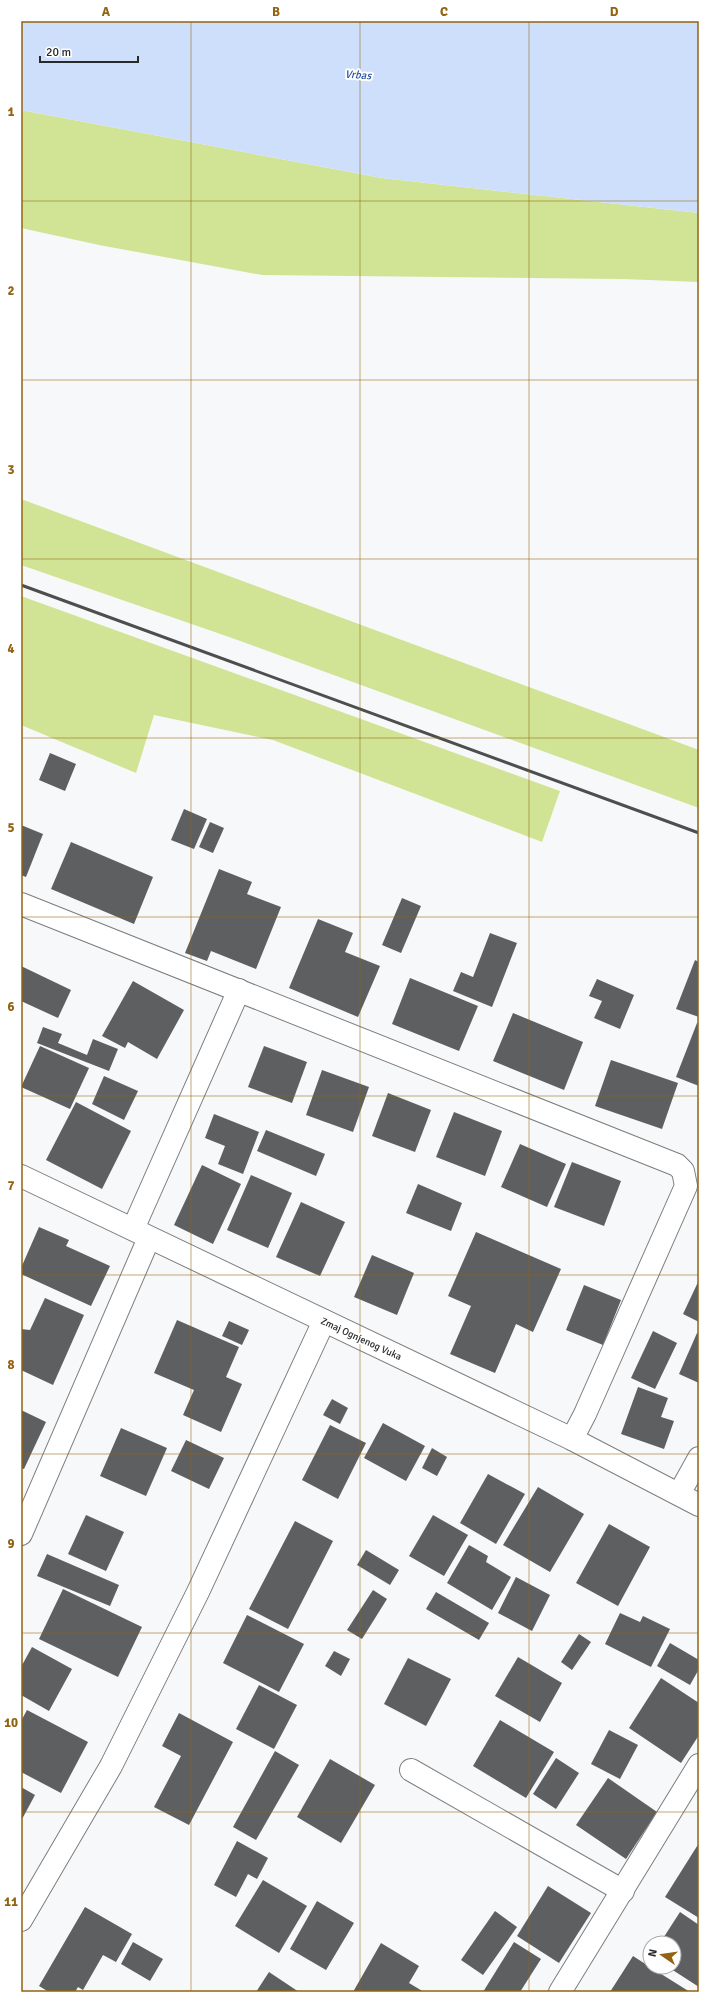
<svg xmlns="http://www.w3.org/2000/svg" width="720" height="2013" viewBox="0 0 720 2013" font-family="Signika,sans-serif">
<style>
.green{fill:#d1e495}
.water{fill:#cedffc}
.building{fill:#5e5f60}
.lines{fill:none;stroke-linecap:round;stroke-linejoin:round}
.minor-casing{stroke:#7d7e7f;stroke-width:24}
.minor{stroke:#fff;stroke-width:22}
.rail{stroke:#4d4e4e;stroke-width:3}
.grid{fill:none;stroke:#926310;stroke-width:1;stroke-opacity:0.55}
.labels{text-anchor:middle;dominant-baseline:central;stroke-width:4;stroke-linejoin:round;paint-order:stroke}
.street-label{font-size:10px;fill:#282929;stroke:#fff}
.water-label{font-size:11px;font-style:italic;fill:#2552a2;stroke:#fff}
.neatline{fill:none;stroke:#926310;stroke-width:1.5}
.grid-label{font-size:13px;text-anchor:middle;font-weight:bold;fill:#926310}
</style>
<rect width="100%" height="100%" fill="#f7f8f9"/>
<!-- green -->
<g class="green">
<polygon points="21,110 382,178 699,213 699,282 623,279 262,275 99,245 21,228"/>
<polygon points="21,499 699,750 699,808 232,638 21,565"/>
<polygon points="21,596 560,791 542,842 273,740 154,715 136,773 21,725"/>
</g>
<!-- water -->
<polygon class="water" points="21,21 699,21 699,213 382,178 21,110"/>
<!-- building -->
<g class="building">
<polygon points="50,753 76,764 65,791 39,780"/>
<polygon points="184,809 207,819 194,849 171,840"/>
<polygon points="210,822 224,828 213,853 199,847"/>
<polygon points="21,825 43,834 26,877 21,875"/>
<polygon points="71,842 153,877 134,924 51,889"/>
<polygon points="219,869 252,882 247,894 281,907 256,969 211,951 207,961 185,953"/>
<polygon points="402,898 421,906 401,953 382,945"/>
<polygon points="318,919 353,933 345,952 380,966 358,1017 289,988"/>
<polygon points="490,933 517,943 492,1007 453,991 461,972 473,977"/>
<polygon points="695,960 699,962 699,1017 676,1009"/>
<polygon points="21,966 71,990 58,1018 21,1001"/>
<polygon points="410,978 478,1006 459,1051 392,1024"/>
<polygon points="597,979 634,995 620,1029 594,1018 602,1001 589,996"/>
<polygon points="133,981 184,1010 157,1059 128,1042 125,1048 102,1036"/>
<polygon points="513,1013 583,1042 564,1090 493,1061"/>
<polygon points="697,1023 699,1023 699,1086 676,1077"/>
<polygon points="43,1027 62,1034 58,1043 87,1055 93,1039 118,1049 109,1071 37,1043"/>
<polygon points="40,1046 89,1068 70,1109 21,1087"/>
<polygon points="264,1046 307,1062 292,1103 248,1087"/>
<polygon points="611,1060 678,1083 662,1129 595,1106"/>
<polygon points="322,1070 369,1087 353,1132 306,1115"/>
<polygon points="104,1076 138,1091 124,1120 92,1104"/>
<polygon points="388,1093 431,1110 415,1152 372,1136"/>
<polygon points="76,1102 131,1131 102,1189 46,1160"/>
<polygon points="454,1112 502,1131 485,1176 436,1157"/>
<polygon points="214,1114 259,1132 243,1174 218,1164 225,1146 205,1138"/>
<polygon points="266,1130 325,1154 316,1176 257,1151"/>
<polygon points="520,1144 566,1164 547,1207 501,1187"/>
<polygon points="572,1162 621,1181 604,1226 554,1207"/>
<polygon points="202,1165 241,1184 213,1244 174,1225"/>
<polygon points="251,1175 292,1193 268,1248 227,1230"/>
<polygon points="418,1184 462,1203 451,1231 406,1213"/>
<polygon points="301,1202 345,1222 320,1276 276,1257"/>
<polygon points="39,1227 69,1240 66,1246 110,1266 91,1306 21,1274 21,1268"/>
<polygon points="476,1232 561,1269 533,1332 516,1324 495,1373 450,1354 471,1306 448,1296"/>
<polygon points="372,1255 414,1273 397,1315 354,1297"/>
<polygon points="699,1280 699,1322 683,1314"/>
<polygon points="584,1285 621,1300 603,1345 566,1330"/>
<polygon points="45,1298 84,1315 53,1385 21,1370 21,1329 30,1330"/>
<polygon points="177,1320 239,1347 226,1377 242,1384 221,1432 183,1415 194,1390 154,1373"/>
<polygon points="229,1321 249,1330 242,1345 222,1336"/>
<polygon points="653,1331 677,1343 655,1389 631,1378"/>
<polygon points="697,1333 699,1334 699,1383 679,1374"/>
<polygon points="638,1387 668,1398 661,1417 674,1421 664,1449 621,1434"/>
<polygon points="332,1399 348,1408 340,1424 323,1415"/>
<polygon points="21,1410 46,1422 24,1469 21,1468"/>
<polygon points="383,1423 425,1446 406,1481 364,1458"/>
<polygon points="330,1425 366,1443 338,1499 302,1480"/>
<polygon points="121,1428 167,1448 146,1496 100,1476"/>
<polygon points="186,1440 224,1458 209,1489 171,1471"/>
<polygon points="432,1448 447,1457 437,1476 422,1468"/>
<polygon points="488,1474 525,1494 496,1544 460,1523"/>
<polygon points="538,1487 584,1514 550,1572 503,1545"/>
<polygon points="86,1515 124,1532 106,1571 68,1554"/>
<polygon points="433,1515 468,1535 444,1576 409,1556"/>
<polygon points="295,1521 333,1541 288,1629 249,1609"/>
<polygon points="609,1524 650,1547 618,1606 576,1583"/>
<polygon points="469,1545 488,1556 486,1562 511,1577 492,1610 447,1583"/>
<polygon points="366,1550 399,1570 390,1585 357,1565"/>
<polygon points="47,1554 119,1585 110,1606 37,1576"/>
<polygon points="516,1577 550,1595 532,1631 498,1613"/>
<polygon points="63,1589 142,1627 118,1677 39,1639"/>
<polygon points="373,1590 387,1599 362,1639 347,1630"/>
<polygon points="436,1592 489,1623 479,1640 426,1609"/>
<polygon points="620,1613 640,1622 643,1616 670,1629 651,1667 605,1644"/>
<polygon points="247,1615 304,1644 279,1692 223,1663"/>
<polygon points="579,1634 591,1642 572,1670 561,1662"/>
<polygon points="670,1643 699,1660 699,1669 690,1685 657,1666"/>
<polygon points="32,1647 72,1669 49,1711 21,1695 21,1667"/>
<polygon points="334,1651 350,1659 341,1676 325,1666"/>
<polygon points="518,1657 562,1683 540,1722 495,1696"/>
<polygon points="408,1658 451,1679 426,1726 384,1704"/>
<polygon points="661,1678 699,1703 699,1735 681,1763 629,1728"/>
<polygon points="259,1685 297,1705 274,1749 236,1729"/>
<polygon points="27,1710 88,1742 61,1793 21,1772 21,1721"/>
<polygon points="179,1713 233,1742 189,1825 154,1807 181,1756 162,1746"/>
<polygon points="500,1720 554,1752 526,1798 473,1766"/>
<polygon points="609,1730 638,1745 620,1779 591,1764"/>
<polygon points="275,1751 299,1765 256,1840 233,1827"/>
<polygon points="556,1758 579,1773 556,1809 533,1794"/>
<polygon points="330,1759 375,1785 341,1843 297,1817"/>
<polygon points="608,1778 657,1812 626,1859 576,1825"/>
<polygon points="21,1787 35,1795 21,1821"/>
<polygon points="237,1841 268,1858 257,1879 248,1874 236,1897 214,1885"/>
<polygon points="699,1843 699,1918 665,1897"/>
<polygon points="263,1880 307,1906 279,1953 235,1926"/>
<polygon points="548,1886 591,1913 559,1963 517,1936"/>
<polygon points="317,1901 354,1923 326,1970 290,1949"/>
<polygon points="85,1907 132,1934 116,1962 103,1955 83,1990 78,1987 75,1992 49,1992 39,1986"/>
<polygon points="495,1911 517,1927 483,1975 461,1960"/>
<polygon points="680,1912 699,1925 699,1987 668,1967 674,1967 674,1943 660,1943"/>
<polygon points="133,1942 163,1959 150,1981 121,1964"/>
<polygon points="514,1942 541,1959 520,1992 483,1992"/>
<polygon points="381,1943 419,1966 409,1983 424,1992 353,1992"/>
<polygon points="633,1956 650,1967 690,1992 610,1992"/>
<polygon points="269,1972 299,1992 256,1992"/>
</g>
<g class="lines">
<defs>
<g id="minor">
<polyline points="21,904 677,1165 683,1171 686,1186 585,1414 572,1439"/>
<polyline points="21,1176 572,1439 699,1505"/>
<polyline points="133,1229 239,990"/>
<polyline points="679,1494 699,1458"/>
<polyline points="21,1534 149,1238"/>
<polyline points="411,1770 623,1891"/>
<polyline points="21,1920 111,1766 198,1592 324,1321"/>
<polyline points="560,1992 699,1765"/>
</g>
</defs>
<!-- minor casing -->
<use href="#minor" class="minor-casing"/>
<!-- minor -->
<use href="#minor" class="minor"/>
<!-- rail -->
<polyline class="rail" points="21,585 699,833"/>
</g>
<!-- grid -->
<path class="grid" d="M191,21v1971M360,21v1971M529,21v1971M21,201h678M21,380h678M21,559h678M21,738h678M21,917h678M21,1096h678M21,1275h678M21,1454h678M21,1633h678M21,1812h678"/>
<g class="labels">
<!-- street labels -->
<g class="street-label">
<text transform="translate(361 1339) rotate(25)">Zmaj Ognjenog Vuka</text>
</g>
<!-- water labels -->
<g class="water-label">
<text transform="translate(358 75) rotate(3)">Vrbas</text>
</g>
</g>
<!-- border -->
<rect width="720" height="2013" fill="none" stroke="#ffffff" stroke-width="44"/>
<!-- north arrow -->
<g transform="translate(662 1955) rotate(283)"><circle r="19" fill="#ffffff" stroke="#a9a9a9"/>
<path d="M0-3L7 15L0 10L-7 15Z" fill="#926310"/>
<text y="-6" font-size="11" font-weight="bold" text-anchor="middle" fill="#282929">N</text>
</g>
<!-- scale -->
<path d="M40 56v6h98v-6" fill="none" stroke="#282929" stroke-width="2"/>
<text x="46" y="56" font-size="12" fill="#282929" stroke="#ffffff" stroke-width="3" paint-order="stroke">20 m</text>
<rect x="22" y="22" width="676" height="1969" class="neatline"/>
<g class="grid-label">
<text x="106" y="16">A</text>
<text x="276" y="16">B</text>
<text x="444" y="16">C</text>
<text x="614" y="16">D</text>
<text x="11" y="116">1</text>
<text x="11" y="295">2</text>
<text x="11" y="474">3</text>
<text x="11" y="653">4</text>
<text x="11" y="832">5</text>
<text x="11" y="1011">6</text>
<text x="11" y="1190">7</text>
<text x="11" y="1369">8</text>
<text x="11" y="1548">9</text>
<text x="11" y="1727">10</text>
<text x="11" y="1906">11</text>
</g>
</svg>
